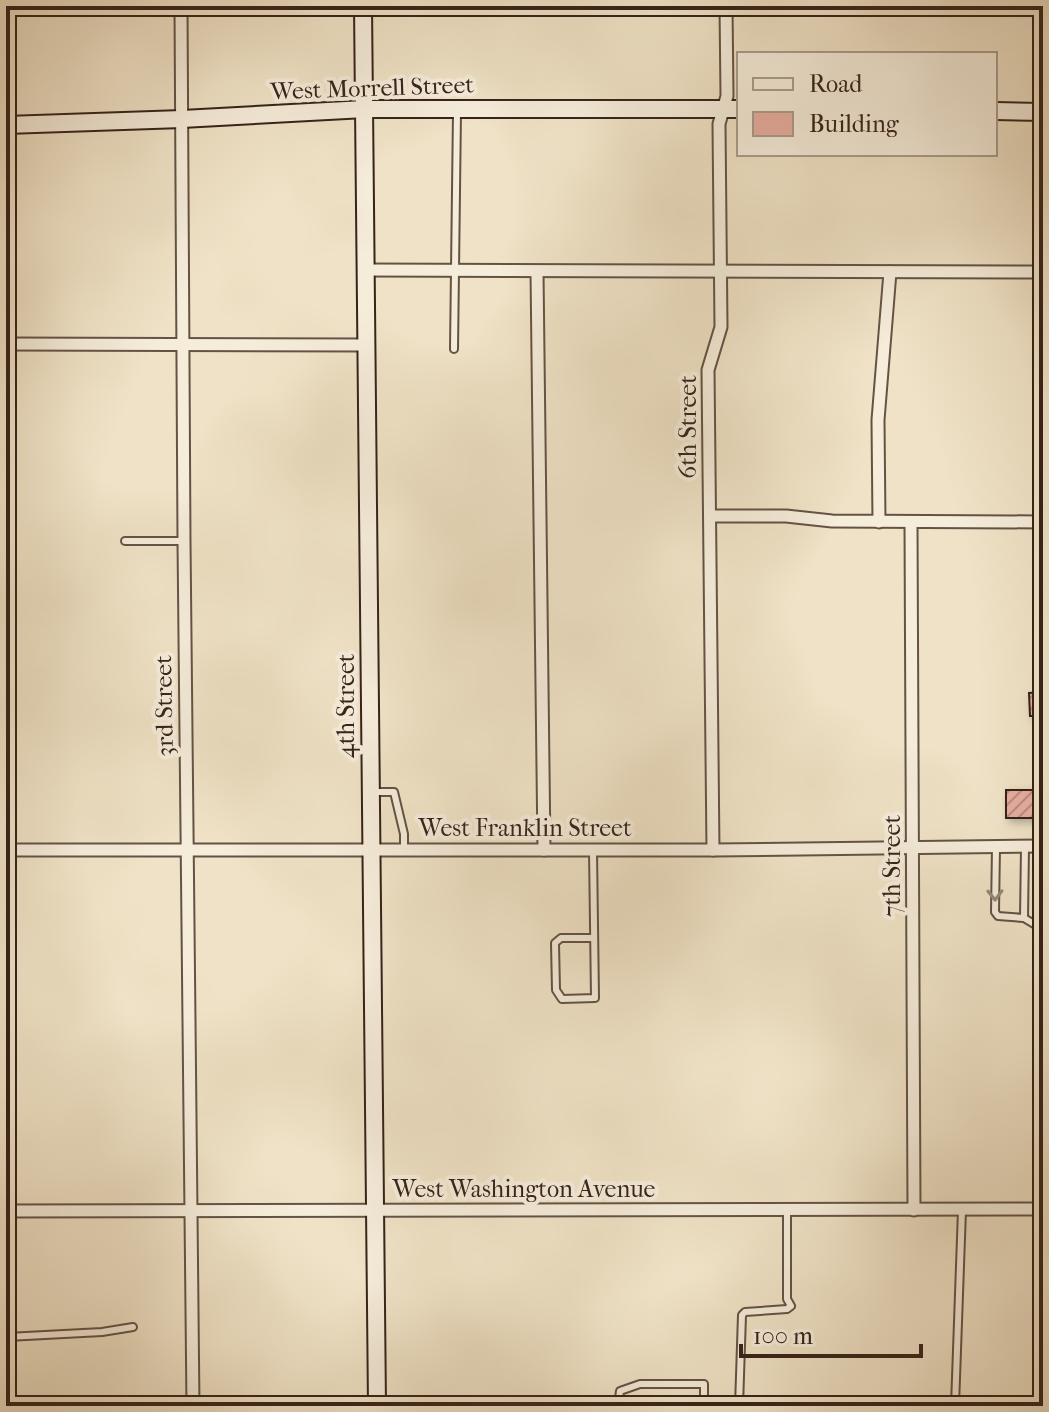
<svg xmlns="http://www.w3.org/2000/svg" width="1049" height="1412" viewBox="0 0 1049 1412" font-family="'IM FELL French Canon',serif">
<style>
.building{fill:url(#building-hatch);stroke:#36231a;stroke-width:2;filter:url(#shadow)}
.lines{fill:none;stroke-linecap:round;stroke-linejoin:round}
.lane-casing{stroke:#645345;stroke-width:10}
.street-casing{stroke:#645345;stroke-width:15}
.secondary-casing{stroke:#36231a;stroke-width:20}
.lane{stroke:#f5ecda;stroke-width:6}
.street{stroke:#f5ecda;stroke-width:11}
.secondary{stroke:#f5ecda;stroke-width:16}
.oneway{stroke:#96887a}
.labels{text-anchor:middle;dominant-baseline:central;stroke-width:8;stroke-linejoin:round;paint-order:stroke}
.street-label{font-size:24px;fill:#36231a;stroke:#f5ecda}
</style>
<defs>
<pattern id="building-hatch" width="6" height="6" patternUnits="userSpaceOnUse" patternTransform="scale(2)"><rect width="6" height="6" fill="#e6ada0"/><path d="M-1 1l2-2M0 6l6-6M5 7l2-2" fill="none" stroke="#bb8c82"/></pattern>
<filter id="shadow"><feDropShadow dx="3.5" dy="3.5" stdDeviation="4" flood-color="#0004"/></filter>
</defs>
<rect width="100%" height="100%" fill="#efe2c6"/>
<filter id="stains"><feTurbulence type="fractalNoise" baseFrequency=".0025" numOctaves="4"/><feColorMatrix values="0 0 0 0 .2 0 0 0 0 .09 0 0 0 0 .02 0 0 0 .5 -.17"/></filter>
<radialGradient id="worn" r=".72"><stop offset=".6" stop-color="#630" stop-opacity="0"/><stop offset="1" stop-color="#630" stop-opacity=".3"/></radialGradient>
<!-- building -->
<g class="building">
<polygon points="1043,692 1043,716 1030,716 1029,693"/>
<rect x="1006" y="790" width="37" height="28"/>
</g>
<g class="lines">
<defs>
<g id="lane">
<polyline points="454,349 457,112"/>
<polyline points="125,541 184,541"/>
<polyline points="374,792 394,792 404,834 404,851"/>
<polyline points="996,847 995,912 998,916 1024,918 1034,924 1043,925"/>
<polyline points="593,851 595,998 562,999 556,990 555,943 561,938 594,938"/>
<polyline points="1024,918 1025,846"/>
<polyline points="7,1337 102,1332 133,1327"/>
<polyline points="618,1406 620,1391 640,1384 704,1384 704,1406"/>
<polyline points="739,1406 742,1315 745,1312 787,1309 791,1306 787,1299 787,1210"/>
<polyline points="955,1406 962,1210"/>
</g>
<g id="street">
<polyline points="181,6 184,541 193,1406"/>
<polyline points="366,270 1043,272"/>
<polyline points="537,272 544,850"/>
<polyline points="6,344 367,345"/>
<polyline points="711,516 786,516 832,521 1043,522"/>
<polyline points="879,522 878,420 890,272"/>
<polyline points="911,522 914,1210"/>
<polyline points="6,850 713,850 1043,846"/>
<polyline points="713,850 708,370 721,327 719,124 727,96 726,6"/>
<polyline points="6,1160 8,1406"/>
<polyline points="6,1211 1043,1209"/>
</g>
<g id="secondary">
<polyline points="363,6 377,1406"/>
<polyline points="995,111 1043,112"/>
<polyline points="6,125 182,119 365,109 739,109"/>
</g>
</defs>
<!-- lane casing -->
<use href="#lane" class="lane-casing"/>
<!-- street casing -->
<use href="#street" class="street-casing"/>
<!-- secondary casing -->
<use href="#secondary" class="secondary-casing"/>
<!-- lane -->
<use href="#lane" class="lane"/>
<!-- street -->
<use href="#street" class="street"/>
<!-- secondary -->
<use href="#secondary" class="secondary"/>
</g>
<!-- one-way arrows -->
<defs><path id="oneway-chevron" d="M-2-3.5L2.5 0L-2 3.5" fill="none" stroke-width="1.6" stroke-linecap="round" stroke-linejoin="round" transform="scale(2)"/></defs>
<use class="oneway" href="#oneway-chevron" transform="translate(995 895) rotate(89)"/>
<g class="labels">
<!-- street labels -->
<g class="street-label">
<text transform="translate(372 88) rotate(-2)">West Morrell Street</text>
<text transform="translate(688 427) rotate(-90)">6th Street</text>
<text transform="translate(164 706) rotate(-91)">3rd Street</text>
<text transform="translate(346 706) rotate(-90)">4th Street</text>
<text x="525" y="828">West Franklin Street</text>
<text transform="translate(892 866) rotate(-90)">7th Street</text>
<text x="524" y="1189">West Washington Avenue</text>
</g>
</g>
<!-- margin -->
<rect width="1049" height="1412" fill="none" stroke="#efe2c6" stroke-width="32"/>
<rect x="8" y="8" width="1033" height="1396" fill="none" stroke="#36231a" stroke-width="4"/>
<rect x="16" y="16" width="1017" height="1380" fill="none" stroke="#36231a" stroke-width="2"/>
<!-- legend -->
<rect x="737" y="52" width="260" height="104" fill="#f5ecda" stroke="#a99c8d" stroke-width="2"/>
<rect x="753" y="78" width="40" height="12" fill="#f5ecda" stroke="#a99c8d" stroke-width="2"/>
<text x="809" y="92" font-size="24" fill="#36231a">Road</text>
<rect x="753" y="112" width="40" height="24" fill="#e6ada0" stroke="#a99c8d" stroke-width="2"/>
<text x="809" y="132" font-size="24" fill="#36231a">Building</text>
<!-- scale -->
<path d="M741 1344v12h180v-12" fill="none" stroke="#36231a" stroke-width="4"/>
<text x="753" y="1344" font-size="24" fill="#36231a" stroke="#f5ecda" stroke-width="6" paint-order="stroke">100 m</text>
<rect width="100%" height="100%" filter="url(#stains)"/>
<rect width="100%" height="100%" fill="url(#worn)"/>
</svg>
